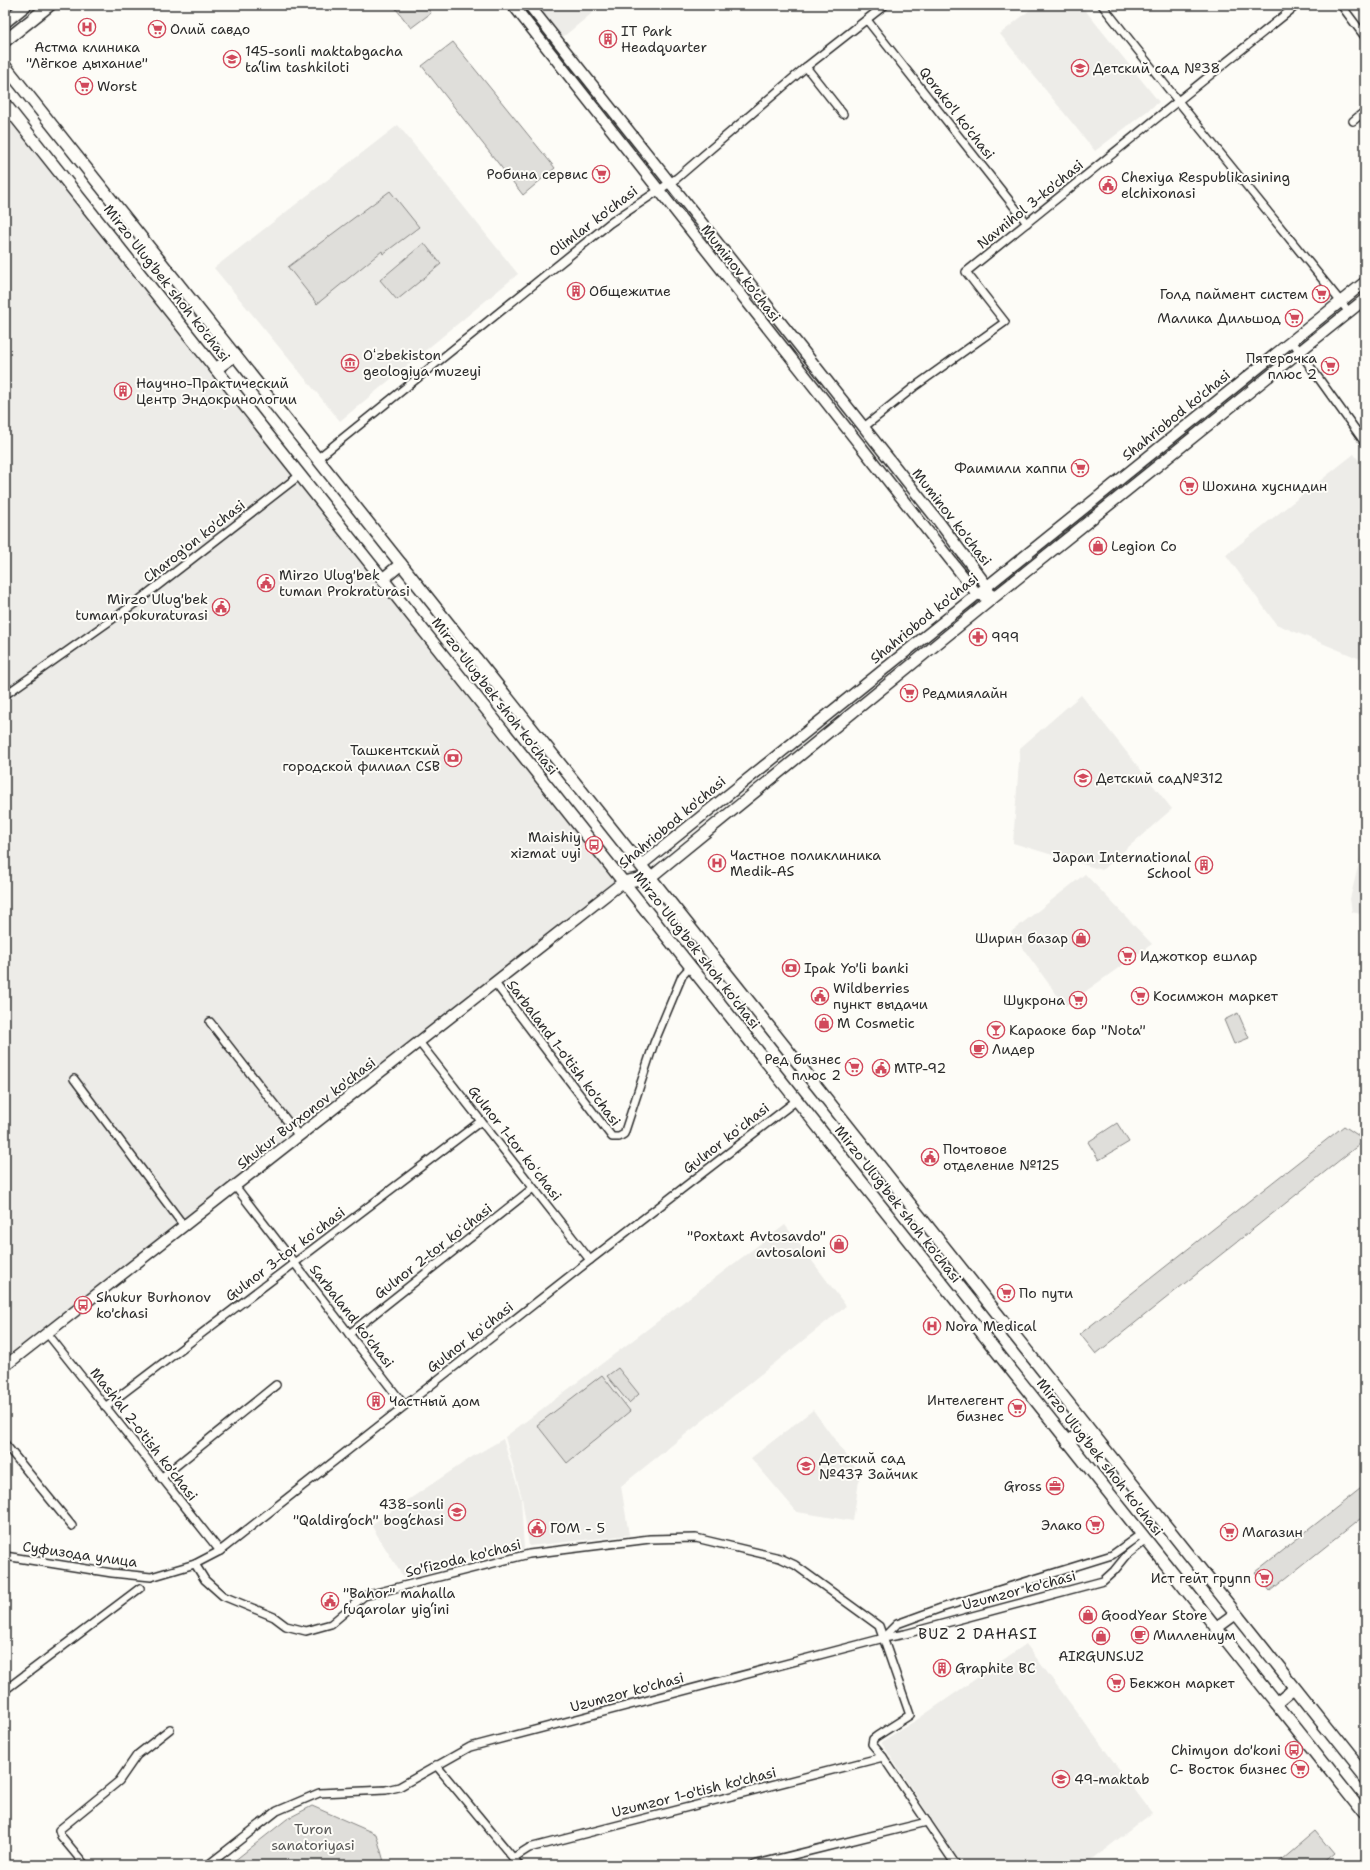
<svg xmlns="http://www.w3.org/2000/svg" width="1370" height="1870" viewBox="0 0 1370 1870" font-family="'Shantell Sans',sans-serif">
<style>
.built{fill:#edece8}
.green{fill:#dfdeda;stroke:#858482}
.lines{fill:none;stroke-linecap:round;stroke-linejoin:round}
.street-casing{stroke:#2b2b2b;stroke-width:10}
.secondary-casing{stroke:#2b2b2b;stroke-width:13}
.primary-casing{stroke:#2b2b2b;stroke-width:14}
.street{stroke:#fdfcf7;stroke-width:7}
.secondary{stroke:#fdfcf7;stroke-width:10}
.primary{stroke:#fdfcf7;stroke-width:11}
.labels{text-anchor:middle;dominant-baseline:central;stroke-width:4;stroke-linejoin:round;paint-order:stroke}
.poi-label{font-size:14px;fill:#2b2b2b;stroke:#fdfcf7;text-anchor:start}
.street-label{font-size:14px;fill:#2b2b2b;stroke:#fdfcf7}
.park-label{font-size:14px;fill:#585857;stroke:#fdfcf7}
.neighbourhood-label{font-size:15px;letter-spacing:1px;fill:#2b2b2b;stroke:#fdfcf7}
</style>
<rect width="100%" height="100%" fill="#fdfcf7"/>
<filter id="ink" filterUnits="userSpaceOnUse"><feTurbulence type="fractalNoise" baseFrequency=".025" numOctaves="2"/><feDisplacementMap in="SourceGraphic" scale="8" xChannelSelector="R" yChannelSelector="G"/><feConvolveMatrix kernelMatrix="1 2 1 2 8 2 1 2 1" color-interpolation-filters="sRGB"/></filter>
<g filter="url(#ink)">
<!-- built -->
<g class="built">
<polygon points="532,5 602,5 558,41"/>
<polygon points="1036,5 1081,5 1159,102 1095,151 1000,34"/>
<polygon points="5,104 623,882 5,1366"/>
<polygon points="398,125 518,274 340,421 214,268"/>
<polygon points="1354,454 1365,469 1365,661 1276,624 1226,555"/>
<polygon points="1081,695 1172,809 1102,870 1013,843 1020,748"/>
<polygon points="1365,839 1365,915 1352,912 1350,899"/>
<polygon points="1085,874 1152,944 1065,1006 1011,932"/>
<polygon points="785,1225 846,1306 621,1486 629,1535 529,1546 522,1498 505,1437"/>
<polygon points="813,1410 860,1474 853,1521 797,1512 751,1458"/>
<polygon points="503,1439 521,1498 524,1549 451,1562 405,1580 371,1525 472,1457"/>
<polygon points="1026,1644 1152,1813 1085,1865 962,1865 881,1742 918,1719"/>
</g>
<!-- green -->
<g class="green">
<polygon points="393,5 425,5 431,13 411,28"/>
<polygon points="453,42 555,168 523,195 422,66"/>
<polygon points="390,191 419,227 383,254 382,251 317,304 288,267"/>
<polygon points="424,243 441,264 397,300 380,280"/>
<polygon points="1238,1013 1249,1038 1234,1044 1224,1020"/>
<polygon points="1117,1123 1129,1142 1099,1160 1088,1142"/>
<polygon points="1344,1126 1365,1140 1096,1354 1080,1334"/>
<polygon points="618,1368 639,1394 629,1403 607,1376"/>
<polygon points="602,1375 630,1411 567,1463 537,1425"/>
<polygon points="1365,1485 1365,1515 1270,1591 1255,1572"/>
<polygon points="312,1806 376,1834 385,1865 229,1865 287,1819"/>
<polygon points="1315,1831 1334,1854 1321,1865 1275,1865"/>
</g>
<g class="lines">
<defs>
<g id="street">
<polyline points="1102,5 1178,101 1349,312"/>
<polyline points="1341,5 1365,37"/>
<polyline points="867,20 1027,223"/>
<polyline points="806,67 843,114"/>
<polyline points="1353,121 1365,111"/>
<polyline points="1292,341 1365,443"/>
<polyline points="864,427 914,387 1005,322 966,272 1297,5"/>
<polyline points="317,459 610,223 677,178 806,67 885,5"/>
<polyline points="5,695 134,604 300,475"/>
<polyline points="495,983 612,1137 619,1137 624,1134 654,1043 682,976 691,966"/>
<polyline points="210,1022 299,1136"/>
<polyline points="419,1042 590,1260"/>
<polyline points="74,1079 184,1226"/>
<polyline points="235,1186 404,1405"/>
<polyline points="47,1333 220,1551"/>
<polyline points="349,1334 533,1188"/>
<polyline points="105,1407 481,1121"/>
<polyline points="5,1444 72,1526"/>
<polyline points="161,1478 276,1385"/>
<polyline points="5,1556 112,1573 151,1577 195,1564 220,1551 590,1260 797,1100"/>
<polyline points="195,1564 205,1580 223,1596 274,1617 286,1626 306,1631 331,1624 364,1596 529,1554 650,1539 696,1538 780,1558 795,1565 879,1626 910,1715 877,1736 873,1739 872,1744 883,1757 956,1865"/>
<polyline points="884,1637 897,1624 941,1608 1112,1555 1141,1534"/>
<polyline points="5,1690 140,1588"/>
<polyline points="436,1765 519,1865"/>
<polyline points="513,1858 529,1848 883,1757"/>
<polyline points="85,1865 61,1836 59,1830 119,1781 137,1755 170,1729"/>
<polyline points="208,1865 277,1811 319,1793 386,1790 399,1787 470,1747 884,1638 905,1634 1103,1581 1114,1571 1127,1555 1146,1540"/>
<polyline points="753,1865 927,1822"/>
</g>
<g id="secondary">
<polyline points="513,5 967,581 977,594 983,596"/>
<polyline points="529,5 939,522 987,586 989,592"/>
<polyline points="641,865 1365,282"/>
<polyline points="651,877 992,599 1365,299"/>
<polyline points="5,1366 623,882"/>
</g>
<g id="primary">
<polyline points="5,22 26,5"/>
<polyline points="5,41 50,5"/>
<polyline points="5,66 1365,1776"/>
<polyline points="5,104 1365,1815"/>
<polyline points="216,369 235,355"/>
<polyline points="383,579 401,564"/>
<polyline points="623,882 651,877"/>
<polyline points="1068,1442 1087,1427"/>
<polyline points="1216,1628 1235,1614"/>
<polyline points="1276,1703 1294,1688"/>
</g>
</defs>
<!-- street casing -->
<use href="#street" class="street-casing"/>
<!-- secondary casing -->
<use href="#secondary" class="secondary-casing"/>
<!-- primary casing -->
<use href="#primary" class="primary-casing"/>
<!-- street -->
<use href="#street" class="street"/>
<!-- secondary -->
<use href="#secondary" class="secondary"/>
<!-- primary -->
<use href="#primary" class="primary"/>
</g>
</g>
<!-- icons -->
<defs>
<symbol id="hospital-ring" viewBox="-11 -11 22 22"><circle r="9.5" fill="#fdfcf7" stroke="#d1495b" stroke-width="1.5"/><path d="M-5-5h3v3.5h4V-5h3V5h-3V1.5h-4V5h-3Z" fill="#d1495b"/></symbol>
<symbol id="supermarket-ring" viewBox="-11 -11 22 22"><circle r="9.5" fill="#fdfcf7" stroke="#d1495b" stroke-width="1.5"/><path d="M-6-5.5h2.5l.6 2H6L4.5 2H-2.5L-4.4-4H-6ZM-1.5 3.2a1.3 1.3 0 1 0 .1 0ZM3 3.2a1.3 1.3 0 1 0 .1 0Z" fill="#d1495b"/></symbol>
<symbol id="building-ring" viewBox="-11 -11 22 22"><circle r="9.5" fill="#fdfcf7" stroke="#d1495b" stroke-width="1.5"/><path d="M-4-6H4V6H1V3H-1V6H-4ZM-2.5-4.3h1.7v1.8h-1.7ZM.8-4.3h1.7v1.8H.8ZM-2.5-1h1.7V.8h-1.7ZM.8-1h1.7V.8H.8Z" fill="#d1495b"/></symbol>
<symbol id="school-ring" viewBox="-11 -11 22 22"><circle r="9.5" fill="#fdfcf7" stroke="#d1495b" stroke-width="1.5"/><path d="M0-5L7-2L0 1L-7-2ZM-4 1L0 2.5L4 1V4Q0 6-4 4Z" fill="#d1495b"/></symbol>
<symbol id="civic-ring" viewBox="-11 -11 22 22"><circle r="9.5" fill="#fdfcf7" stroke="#d1495b" stroke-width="1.5"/><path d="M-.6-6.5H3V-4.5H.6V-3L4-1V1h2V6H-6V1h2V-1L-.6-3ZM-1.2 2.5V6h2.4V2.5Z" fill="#d1495b"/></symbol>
<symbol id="museum-ring" viewBox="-11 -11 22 22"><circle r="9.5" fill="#fdfcf7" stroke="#d1495b" stroke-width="1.5"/><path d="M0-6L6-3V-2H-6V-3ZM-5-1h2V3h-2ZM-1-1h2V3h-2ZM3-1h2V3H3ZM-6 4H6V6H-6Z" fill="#d1495b"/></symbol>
<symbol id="shop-ring" viewBox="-11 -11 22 22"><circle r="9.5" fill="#fdfcf7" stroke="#d1495b" stroke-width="1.5"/><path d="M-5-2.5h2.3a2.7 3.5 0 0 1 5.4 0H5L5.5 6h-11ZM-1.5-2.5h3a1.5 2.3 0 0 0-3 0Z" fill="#d1495b"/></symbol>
<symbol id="pharmacy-ring" viewBox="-11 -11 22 22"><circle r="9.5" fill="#fdfcf7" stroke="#d1495b" stroke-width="1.5"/><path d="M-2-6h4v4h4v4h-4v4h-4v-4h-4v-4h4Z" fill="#d1495b"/></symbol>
<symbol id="bank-ring" viewBox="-11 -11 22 22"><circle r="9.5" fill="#fdfcf7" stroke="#d1495b" stroke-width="1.5"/><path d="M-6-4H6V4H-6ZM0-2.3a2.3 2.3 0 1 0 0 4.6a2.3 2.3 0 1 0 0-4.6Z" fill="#d1495b"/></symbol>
<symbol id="bus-ring" viewBox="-11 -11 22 22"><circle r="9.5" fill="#fdfcf7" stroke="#d1495b" stroke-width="1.5"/><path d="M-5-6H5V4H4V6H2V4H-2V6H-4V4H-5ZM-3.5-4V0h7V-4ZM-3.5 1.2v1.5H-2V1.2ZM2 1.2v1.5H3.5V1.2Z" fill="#d1495b"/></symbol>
<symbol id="bar-ring" viewBox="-11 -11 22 22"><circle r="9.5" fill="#fdfcf7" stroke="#d1495b" stroke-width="1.5"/><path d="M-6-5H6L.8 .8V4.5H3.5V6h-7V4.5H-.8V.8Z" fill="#d1495b"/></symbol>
<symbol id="cafe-ring" viewBox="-11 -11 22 22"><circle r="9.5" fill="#fdfcf7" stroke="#d1495b" stroke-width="1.5"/><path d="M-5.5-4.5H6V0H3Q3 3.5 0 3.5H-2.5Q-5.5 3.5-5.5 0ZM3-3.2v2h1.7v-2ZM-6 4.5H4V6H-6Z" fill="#d1495b"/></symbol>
<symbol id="office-ring" viewBox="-11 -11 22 22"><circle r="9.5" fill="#fdfcf7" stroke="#d1495b" stroke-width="1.5"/><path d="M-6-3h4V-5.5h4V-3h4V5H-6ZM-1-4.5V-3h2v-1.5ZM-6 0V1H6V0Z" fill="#d1495b"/></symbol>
</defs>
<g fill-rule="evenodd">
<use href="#hospital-ring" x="77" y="17" width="20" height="20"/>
<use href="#supermarket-ring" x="147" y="19" width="20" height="20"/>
<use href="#building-ring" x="598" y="29" width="20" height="20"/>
<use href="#school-ring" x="222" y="49" width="20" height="20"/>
<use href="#school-ring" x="1070" y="58" width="20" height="20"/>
<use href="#supermarket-ring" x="74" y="76" width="20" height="20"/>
<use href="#supermarket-ring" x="591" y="164" width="20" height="20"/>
<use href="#civic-ring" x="1098" y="175" width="20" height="20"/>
<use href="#building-ring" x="566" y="281" width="20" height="20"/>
<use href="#supermarket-ring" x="1311" y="284" width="20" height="20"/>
<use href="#supermarket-ring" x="1284" y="308" width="20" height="20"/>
<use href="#museum-ring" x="340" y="353" width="20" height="20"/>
<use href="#supermarket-ring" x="1320" y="356" width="20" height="20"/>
<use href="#building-ring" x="113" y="381" width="20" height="20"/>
<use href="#supermarket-ring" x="1070" y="458" width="20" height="20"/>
<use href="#supermarket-ring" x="1179" y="476" width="20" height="20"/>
<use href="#shop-ring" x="1088" y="536" width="20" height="20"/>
<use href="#civic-ring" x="256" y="573" width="20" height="20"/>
<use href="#civic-ring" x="211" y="597" width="20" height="20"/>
<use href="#pharmacy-ring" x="968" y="627" width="20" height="20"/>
<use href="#supermarket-ring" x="899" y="683" width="20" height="20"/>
<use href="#bank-ring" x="443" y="748" width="20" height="20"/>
<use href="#school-ring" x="1073" y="768" width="20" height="20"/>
<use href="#bus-ring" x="584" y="835" width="20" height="20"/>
<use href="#hospital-ring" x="707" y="853" width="20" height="20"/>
<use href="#building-ring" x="1194" y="855" width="20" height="20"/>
<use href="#shop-ring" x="1071" y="928" width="20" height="20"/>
<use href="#supermarket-ring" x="1117" y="946" width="20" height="20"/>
<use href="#bank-ring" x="781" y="958" width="20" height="20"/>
<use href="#civic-ring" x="810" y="986" width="20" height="20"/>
<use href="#supermarket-ring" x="1130" y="986" width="20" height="20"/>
<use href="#supermarket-ring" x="1068" y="990" width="20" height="20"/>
<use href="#shop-ring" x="814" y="1013" width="20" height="20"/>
<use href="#bar-ring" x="986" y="1020" width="20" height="20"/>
<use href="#cafe-ring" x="969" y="1039" width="20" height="20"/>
<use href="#supermarket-ring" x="844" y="1057" width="20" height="20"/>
<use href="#civic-ring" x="871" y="1058" width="20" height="20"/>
<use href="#civic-ring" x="920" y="1147" width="20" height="20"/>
<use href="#shop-ring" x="829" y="1234" width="20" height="20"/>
<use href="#supermarket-ring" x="996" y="1283" width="20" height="20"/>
<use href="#bus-ring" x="73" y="1295" width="20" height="20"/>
<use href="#hospital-ring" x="922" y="1316" width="20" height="20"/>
<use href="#building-ring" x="366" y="1391" width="20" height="20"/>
<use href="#supermarket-ring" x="1007" y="1398" width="20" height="20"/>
<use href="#school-ring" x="796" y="1456" width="20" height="20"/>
<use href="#office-ring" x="1045" y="1476" width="20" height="20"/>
<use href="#school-ring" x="447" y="1502" width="20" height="20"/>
<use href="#supermarket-ring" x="1085" y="1515" width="20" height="20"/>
<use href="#civic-ring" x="527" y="1518" width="20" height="20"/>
<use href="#supermarket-ring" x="1219" y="1522" width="20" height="20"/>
<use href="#supermarket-ring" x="1254" y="1568" width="20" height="20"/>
<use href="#civic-ring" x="320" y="1591" width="20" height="20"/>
<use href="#shop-ring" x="1078" y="1605" width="20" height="20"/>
<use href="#cafe-ring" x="1130" y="1625" width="20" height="20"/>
<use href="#shop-ring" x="1091" y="1626" width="20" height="20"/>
<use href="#building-ring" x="932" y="1658" width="20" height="20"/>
<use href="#supermarket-ring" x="1106" y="1673" width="20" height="20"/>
<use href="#bus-ring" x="1284" y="1740" width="20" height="20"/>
<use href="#supermarket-ring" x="1290" y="1759" width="20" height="20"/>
<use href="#school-ring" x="1051" y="1769" width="20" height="20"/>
</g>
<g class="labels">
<!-- poi labels -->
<g class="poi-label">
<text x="170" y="29">Олий савдо</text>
<text x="621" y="31">IT Park<tspan x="621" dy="16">Headquarter</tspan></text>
<text x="87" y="47" text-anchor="middle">Астма клиника<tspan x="87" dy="16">"Лёгкое дыхание"</tspan></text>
<text x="245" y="51">145-sonli maktabgacha<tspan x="245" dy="16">ta‘lim tashkiloti</tspan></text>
<text x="1093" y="68">Детский сад №38</text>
<text x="97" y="86">Worst</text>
<text x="588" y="174" text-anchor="end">Робина сервис</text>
<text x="1121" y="177">Chexiya Respublikasining<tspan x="1121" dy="16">elchixonasi</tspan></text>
<text x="589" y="291">Общежитие</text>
<text x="1308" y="294" text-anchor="end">Голд паймент систем</text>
<text x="1281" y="318" text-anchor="end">Малика Дильшод</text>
<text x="363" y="355">Oʻzbekiston<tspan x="363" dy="16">geologiya muzeyi</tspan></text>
<text x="1317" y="358" text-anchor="end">Пятерочка<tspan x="1317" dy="16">плюс 2</tspan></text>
<text x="136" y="383">Научно-Практический<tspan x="136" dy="16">Центр Эндокринологии</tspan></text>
<text x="1067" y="468" text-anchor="end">Фаимили хаппи</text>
<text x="1202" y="486">Шохина хуснидин</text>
<text x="1111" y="546">Legion Co</text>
<text x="279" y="575">Mirzo Ulug'bek<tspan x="279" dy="16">tuman Prokraturasi</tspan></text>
<text x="208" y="599" text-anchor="end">Mirzo Ulug'bek<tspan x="208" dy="16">tuman pokuraturasi</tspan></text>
<text x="991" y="637">999</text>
<text x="922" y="693">Редмиялайн</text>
<text x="440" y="750" text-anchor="end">Ташкентский<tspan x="440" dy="16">городской филиал CSB</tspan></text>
<text x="1096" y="778">Детский сад№312</text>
<text x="581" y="837" text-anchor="end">Maishiy<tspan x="581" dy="16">xizmat uyi</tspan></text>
<text x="730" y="855">Частное поликлиника<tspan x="730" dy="16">Medik-AS</tspan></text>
<text x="1191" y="857" text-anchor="end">Japan International<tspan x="1191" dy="16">School</tspan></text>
<text x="1068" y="938" text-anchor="end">Ширин базар</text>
<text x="1140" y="956">Иджоткор ешлар</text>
<text x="804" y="968">Ipak Yo'li banki</text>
<text x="833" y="988">Wildberries<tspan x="833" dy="16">пункт выдачи</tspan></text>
<text x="1153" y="996">Косимжон маркет</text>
<text x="1065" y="1000" text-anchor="end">Шукрона</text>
<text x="837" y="1023">M Cosmetic</text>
<text x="1009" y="1030">Караоке бар "Nota"</text>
<text x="992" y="1049">Лидер</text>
<text x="841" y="1059" text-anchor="end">Ред бизнес<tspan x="841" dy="16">плюс 2</tspan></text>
<text x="894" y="1068">MTP-92</text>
<text x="943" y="1149">Почтовое<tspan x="943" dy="16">отделение №125</tspan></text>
<text x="826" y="1236" text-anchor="end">"Poxtaxt Avtosavdo"<tspan x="826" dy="16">avtosaloni</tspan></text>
<text x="1019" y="1293">По пути</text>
<text x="96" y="1297">Shukur Burhonov<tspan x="96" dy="16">ko'chasi</tspan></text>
<text x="945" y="1326">Nora Medical</text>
<text x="1004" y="1400" text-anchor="end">Интелегент<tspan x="1004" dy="16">бизнес</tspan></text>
<text x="389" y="1401">Частный дом</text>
<text x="819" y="1458">Детский сад<tspan x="819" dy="16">№437 Зайчик</tspan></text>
<text x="1042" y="1486" text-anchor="end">Gross</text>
<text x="444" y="1504" text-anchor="end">438-sonli<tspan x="444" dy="16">"Qaldirg‘och" bog‘chasi</tspan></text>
<text x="1082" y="1525" text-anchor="end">Элако</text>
<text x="550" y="1528">ГОМ - 5</text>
<text x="1242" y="1532">Магазин</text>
<text x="1251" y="1578" text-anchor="end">Ист гейт групп</text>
<text x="343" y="1593">"Bahor" mahalla<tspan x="343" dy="16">fuqarolar yig‘ini</tspan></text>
<text x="1101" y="1615">GoodYear Store</text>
<text x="1153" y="1635">Миллениум</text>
<text x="1101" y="1656" text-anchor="middle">AIRGUNS.UZ</text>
<text x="955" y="1668">Graphite BC</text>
<text x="1129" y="1683">Бекжон маркет</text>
<text x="1281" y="1750" text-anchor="end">Chimyon do'koni</text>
<text x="1287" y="1769" text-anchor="end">С- Восток бизнес</text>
<text x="1074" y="1779">49-maktab</text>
</g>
<!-- street labels -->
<g class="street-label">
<text transform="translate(957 113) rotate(52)">Qorako'l ko'chasi</text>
<text transform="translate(1030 204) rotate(-39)">Navnihol 3-ko'chasi</text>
<text transform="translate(593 221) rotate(-37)">Olimlar ko'chasi</text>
<text transform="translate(741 273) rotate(52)">Muminov ko'chasi</text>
<text transform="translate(167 283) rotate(52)">Mirzo Ulug'bek shoh ko'chasi</text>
<text transform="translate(1176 415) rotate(-39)">Shahriobod ko'chasi</text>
<text transform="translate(952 517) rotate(52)">Muminov ko'chasi</text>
<text transform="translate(194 541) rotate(-38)">Charog'on ko'chasi</text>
<text transform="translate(924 618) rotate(-39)">Shahriobod ko'chasi</text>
<text transform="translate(495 696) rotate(52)">Mirzo Ulug'bek shoh ko'chasi</text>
<text transform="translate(672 822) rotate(-40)">Shahriobod ko'chasi</text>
<text transform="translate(697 950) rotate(52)">Mirzo Ulug'bek shoh ko'chasi</text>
<text transform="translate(564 1053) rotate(53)">Sarbaland 1-o'tish ko'chasi</text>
<text transform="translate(306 1113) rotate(-38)">Shukur Burxonov ko'chasi</text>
<text transform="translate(726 1138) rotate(-38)">Gulnor koʻchasi</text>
<text transform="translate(515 1143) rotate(52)">Gulnor 1-tor koʻchasi</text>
<text transform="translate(898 1204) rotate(52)">Mirzo Ulug'bek shoh ko'chasi</text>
<text transform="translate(433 1251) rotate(-38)">Gulnor 2-tor koʻchasi</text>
<text transform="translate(285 1254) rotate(-37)">Gulnor 3-tor koʻchasi</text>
<text transform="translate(352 1316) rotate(52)">Sarbaland ko'chasi</text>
<text transform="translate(470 1337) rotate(-38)">Gulnor koʻchasi</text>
<text transform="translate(144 1434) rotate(52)">Mash'al 2-o'tish ko'chasi</text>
<text transform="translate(1100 1457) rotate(52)">Mirzo Ulug'bek shoh ko'chasi</text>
<text transform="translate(80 1554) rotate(8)">Суфизода улица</text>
<text transform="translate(463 1558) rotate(-14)">So'fizoda ko'chasi</text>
<text transform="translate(1019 1590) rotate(-15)">Uzumzor ko'chasi</text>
<text transform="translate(627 1692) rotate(-15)">Uzumzor ko'chasi</text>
<text transform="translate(694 1792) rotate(-14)">Uzumzor 1-o'tish ko'chasi</text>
</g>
<!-- park labels -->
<g class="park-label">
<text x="313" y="1829">Turon<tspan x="313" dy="16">sanatoriyasi</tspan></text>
</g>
<!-- neighbourhood labels -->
<g class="neighbourhood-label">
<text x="978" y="1634">BUZ 2 DAHASI</text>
</g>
</g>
<!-- margin -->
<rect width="1370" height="1870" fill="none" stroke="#fdfcf7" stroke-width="20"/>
<rect x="10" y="10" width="1350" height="1850" fill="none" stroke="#2b2b2b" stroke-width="1.5" filter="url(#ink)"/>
</svg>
